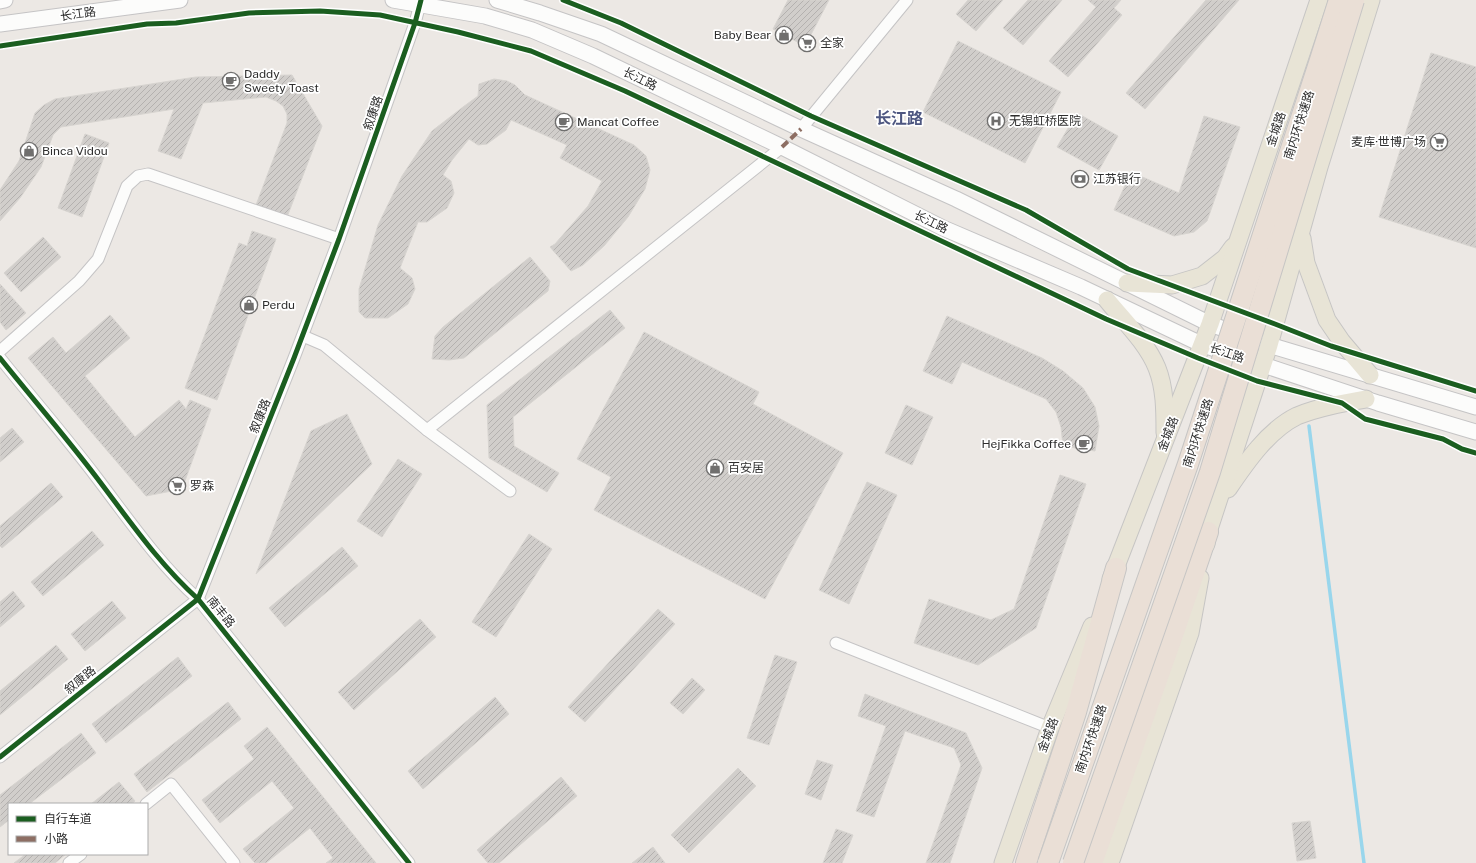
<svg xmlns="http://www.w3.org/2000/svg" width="1476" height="863" viewBox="0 0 1476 863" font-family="'Public Sans','Noto Sans SC',sans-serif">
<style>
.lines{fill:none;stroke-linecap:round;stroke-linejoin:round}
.stream{stroke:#99d6ec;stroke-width:3.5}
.building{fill:url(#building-hatch);stroke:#d7d4d0}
.street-casing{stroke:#c5c4c5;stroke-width:13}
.secondary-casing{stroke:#c5c4c5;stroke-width:17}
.primary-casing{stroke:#c6c5c4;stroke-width:19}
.highway-casing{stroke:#c6c5c4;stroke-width:22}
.street{stroke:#fcfcfb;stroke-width:11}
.secondary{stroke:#fcfcfb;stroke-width:15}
.primary{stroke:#e8e4d6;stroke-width:17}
.highway{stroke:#eadfd6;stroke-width:20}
.highway-bridge-casing{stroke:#c6c5c4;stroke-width:22;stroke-linecap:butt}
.highway-bridge{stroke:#eadfd6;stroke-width:20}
.quiet{stroke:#8d6e63;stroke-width:4;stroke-dasharray:8 4;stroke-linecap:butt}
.cycleway-casing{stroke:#fff;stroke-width:8}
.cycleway{stroke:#1b5e20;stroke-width:5}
.labels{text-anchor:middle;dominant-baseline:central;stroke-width:3.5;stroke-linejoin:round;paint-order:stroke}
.street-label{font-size:12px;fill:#2e2e2e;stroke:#fff}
.poi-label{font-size:12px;fill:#2e2e2e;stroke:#fff;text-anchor:start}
.district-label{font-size:16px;font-weight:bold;fill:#4d5680;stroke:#fff}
</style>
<defs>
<pattern id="building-hatch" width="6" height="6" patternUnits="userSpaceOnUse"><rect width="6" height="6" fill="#d1cecb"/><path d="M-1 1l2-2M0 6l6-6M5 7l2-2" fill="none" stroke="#b4b1af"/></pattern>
</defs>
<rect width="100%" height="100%" fill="#ece8e4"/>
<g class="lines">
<!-- stream -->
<polyline class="stream" points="1309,426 1364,863"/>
</g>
<!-- building -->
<g class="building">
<polygon points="788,0 829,0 805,46 773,29"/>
<polygon points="968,0 1003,0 976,31 956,14"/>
<polygon points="1028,0 1062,0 1023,45 1003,28"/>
<polygon points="1088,0 1121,0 1114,8 1122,15 1068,77 1049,61 1096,7"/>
<polygon points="1206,0 1239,0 1145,109 1126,93"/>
<polygon points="958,41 1061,92 1025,163 923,112"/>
<polygon points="1431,53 1476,67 1476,248 1379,217"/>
<polygon points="292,75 322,126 287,217 256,205 287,123 287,114 283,106 276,101 266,97 203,103 181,159 158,151 174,109 61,127 53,135 41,167 20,198 0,221 0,190 19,161 35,113 44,105 55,99 196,77"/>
<polygon points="494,79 507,81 515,85 525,95 634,145 646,156 650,170 645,189 628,217 604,246 583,265 571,271 550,247 555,244 588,206 602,181 560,158 567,145 511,120 506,130 487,144 478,145 469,139 452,160 443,175 451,181 454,193 447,208 427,222 418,222 400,268 412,278 415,289 408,304 388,318 365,318 359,312 359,289 378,225 402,176 432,131 463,107 478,96 479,84"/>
<polygon points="1077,113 1118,136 1099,170 1057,147"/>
<polygon points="1204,116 1240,127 1207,221 1194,232 1174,236 1114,210 1131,172 1179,193"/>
<polygon points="85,134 109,143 82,217 58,208"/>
<polygon points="252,231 276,239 217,400 185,388 239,243 247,246"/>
<polygon points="43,237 61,257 21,292 4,273"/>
<polygon points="530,257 550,281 548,291 464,358 449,360 432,359 435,336 443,327"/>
<polygon points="0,284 26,313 6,330 0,322"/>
<polygon points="610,310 625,328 513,417 514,446 559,473 547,492 489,458 487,405"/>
<polygon points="110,315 130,338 85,376 135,437 179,400 186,409 190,400 211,409 182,489 146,496 28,358 53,337 66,353"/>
<polygon points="947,316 1042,358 1063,371 1083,388 1095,407 1099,426 1095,451 1063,446 1061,427 1056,412 1046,399 962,362 952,384 923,371"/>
<polygon points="644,332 759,392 753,404 843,453 765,599 594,510 611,477 577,459"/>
<polygon points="906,405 933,417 912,465 885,453"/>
<polygon points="347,414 372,464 256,574 311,431"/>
<polygon points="12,428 24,442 0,462 0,438"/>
<polygon points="398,459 422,474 382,537 357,521"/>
<polygon points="1060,475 1086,484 1036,628 978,665 914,643 929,599 991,620 1014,609"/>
<polygon points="867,482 897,495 849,604 819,590"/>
<polygon points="51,483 63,497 2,548 0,546 0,526"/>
<polygon points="92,531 104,545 43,596 31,582"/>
<polygon points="529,534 552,549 496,637 472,622"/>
<polygon points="342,547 358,566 285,627 269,608"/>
<polygon points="13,591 25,606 0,627 0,602"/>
<polygon points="112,601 126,618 85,651 71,634"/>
<polygon points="658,609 675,624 585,722 568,707"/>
<polygon points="420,619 436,637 354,710 338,692"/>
<polygon points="56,645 68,659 0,715 0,691"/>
<polygon points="775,655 797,662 769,745 747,738"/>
<polygon points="178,657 192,676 106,743 92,724"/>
<polygon points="692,678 705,690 683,714 670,703"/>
<polygon points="865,694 966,733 982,768 950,863 926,863 961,765 954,748 905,731 874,817 856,811 886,726 858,716"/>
<polygon points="495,697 509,714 423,789 408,771"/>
<polygon points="228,702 241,719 147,792 134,774"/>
<polygon points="267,727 376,863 326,863 333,858 310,828 266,863 255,863 243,849 294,808 272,781 220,823 202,800 254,759 244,746"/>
<polygon points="81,733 96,753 29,804 9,804 9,820 0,827 0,795"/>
<polygon points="817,760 833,765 821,800 805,794"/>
<polygon points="738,768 756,786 689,853 671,835"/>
<polygon points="561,777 577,796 499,863 488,863 477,850"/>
<polygon points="119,782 135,801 131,804 91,804"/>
<polygon points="1310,821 1316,858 1297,861 1292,823"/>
<polygon points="836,829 853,835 842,863 823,863"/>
<polygon points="653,847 665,863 632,863"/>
<polygon points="26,854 66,854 55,863 14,863"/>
</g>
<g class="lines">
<defs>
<g id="street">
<polyline points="801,129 907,0"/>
<polyline points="303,336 324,345 427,430 510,491"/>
<polyline points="0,351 79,281 98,259 127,186 138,176 148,174 339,239"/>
<path d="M0,358c32,40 66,79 97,120 32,42 62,86 101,121l211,264"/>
<polyline points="427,430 782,147"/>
<polyline points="836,643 1050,728"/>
<polyline points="0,757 198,599 294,358 339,239 415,23 421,0"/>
<polyline points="146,804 171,784 234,863"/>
<polyline points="69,863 81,854"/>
</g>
<g id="secondary">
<polyline points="393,0 485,16 532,30 593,56 782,147 943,228 1081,287 1203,345 1378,403 1476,432"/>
<polyline points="497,0 540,13 601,34 801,129 956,199 1210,324 1269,345 1476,407"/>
<polyline points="0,1 5,0"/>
<polyline points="0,24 180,0"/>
</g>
<g id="primary">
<polyline points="1302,238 1306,263 1327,320 1342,342 1370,375"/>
<polyline points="1127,283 1172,285 1202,276 1225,258 1233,247"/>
<path d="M1107,300c17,21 40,43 50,68 8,20 8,43 8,65"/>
<path d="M1228,489c17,-25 40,-59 69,-73 22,-9 46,-13 69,-17"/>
<polyline points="1206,544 1208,532 1269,345 1319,167 1371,0"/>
<polyline points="1111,579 1210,324 1319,0"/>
<polyline points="1003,863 1050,728 1092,626"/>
<polyline points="1110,863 1190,633 1200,578"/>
</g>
<g id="highway">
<polyline points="1026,863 1076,712 1116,568"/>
<polyline points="1092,863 1174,632 1208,532"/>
</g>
</defs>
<!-- street casing -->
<use href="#street" class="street-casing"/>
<!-- secondary casing -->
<use href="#secondary" class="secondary-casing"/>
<!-- primary casing -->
<use href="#primary" class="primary-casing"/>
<!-- highway casing -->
<use href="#highway" class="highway-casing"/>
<!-- street -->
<use href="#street" class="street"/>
<!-- secondary -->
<use href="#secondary" class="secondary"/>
<!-- primary -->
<use href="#primary" class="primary"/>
<!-- highway -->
<use href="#highway" class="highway"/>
<defs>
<g id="highway-bridge">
<polyline points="1048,863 1188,464 1319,63 1339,0"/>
<polyline points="1073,863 1210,472 1354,0"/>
</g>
</defs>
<!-- highway-bridge casing -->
<use href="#highway-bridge" class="highway-bridge-casing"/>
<!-- highway-bridge -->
<use href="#highway-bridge" class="highway-bridge"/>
<!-- quiet -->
<polyline class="quiet" points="782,147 801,129"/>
<defs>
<g id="cycleway">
<polyline points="563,0 621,23 811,116 1026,210 1128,269 1275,324 1331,346 1476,391"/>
<polyline points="0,46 147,24 176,23 249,13 320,11 380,15 458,32 531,51 625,91 1106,319 1198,358 1257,381 1342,403 1365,419 1443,439 1462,449 1476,453"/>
<path d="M0,358c32,40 66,79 97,120 32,42 62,86 101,121l211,264"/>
<polyline points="0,757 198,599 294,358 339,239 415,23 421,0"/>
</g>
</defs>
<!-- cycleway casing -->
<use href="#cycleway" class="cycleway-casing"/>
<!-- cycleway -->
<use href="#cycleway" class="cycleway"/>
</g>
<!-- icons -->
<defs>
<symbol id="shop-ring" viewBox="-11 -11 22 22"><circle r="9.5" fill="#fff" stroke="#706f6e" stroke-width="1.5"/><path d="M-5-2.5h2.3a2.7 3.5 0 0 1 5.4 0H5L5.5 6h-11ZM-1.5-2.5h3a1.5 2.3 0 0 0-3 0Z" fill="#706f6e"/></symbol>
<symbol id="supermarket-ring" viewBox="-11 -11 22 22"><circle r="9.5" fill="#fff" stroke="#706f6e" stroke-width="1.5"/><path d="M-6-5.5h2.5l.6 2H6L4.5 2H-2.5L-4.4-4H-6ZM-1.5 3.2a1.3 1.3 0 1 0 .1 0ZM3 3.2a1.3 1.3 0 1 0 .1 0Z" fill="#706f6e"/></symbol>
<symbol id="cafe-ring" viewBox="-11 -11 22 22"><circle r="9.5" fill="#fff" stroke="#706f6e" stroke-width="1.5"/><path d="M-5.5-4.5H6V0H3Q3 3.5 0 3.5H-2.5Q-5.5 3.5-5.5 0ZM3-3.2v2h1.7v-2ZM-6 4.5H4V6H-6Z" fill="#706f6e"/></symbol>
<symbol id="hospital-ring" viewBox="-11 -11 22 22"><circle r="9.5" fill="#fff" stroke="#706f6e" stroke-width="1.5"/><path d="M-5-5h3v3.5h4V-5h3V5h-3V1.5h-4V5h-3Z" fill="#706f6e"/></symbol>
<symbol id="bank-ring" viewBox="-11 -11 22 22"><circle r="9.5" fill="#fff" stroke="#706f6e" stroke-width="1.5"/><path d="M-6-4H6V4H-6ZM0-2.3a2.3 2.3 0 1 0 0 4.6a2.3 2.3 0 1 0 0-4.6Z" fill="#706f6e"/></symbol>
</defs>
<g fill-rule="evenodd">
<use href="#shop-ring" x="774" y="25" width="20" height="20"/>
<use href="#supermarket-ring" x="797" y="33" width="20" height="20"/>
<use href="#cafe-ring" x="221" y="71" width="20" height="20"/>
<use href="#hospital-ring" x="986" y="111" width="20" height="20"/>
<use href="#cafe-ring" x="554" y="112" width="20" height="20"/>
<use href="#supermarket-ring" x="1429" y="132" width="20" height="20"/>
<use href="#shop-ring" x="19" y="141" width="20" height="20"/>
<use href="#bank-ring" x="1070" y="169" width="20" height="20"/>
<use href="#shop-ring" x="239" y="295" width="20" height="20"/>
<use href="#cafe-ring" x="1074" y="434" width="20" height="20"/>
<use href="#shop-ring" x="705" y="458" width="20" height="20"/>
<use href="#supermarket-ring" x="167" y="476" width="20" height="20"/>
</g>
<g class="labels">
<!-- street labels -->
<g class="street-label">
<text transform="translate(78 14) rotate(-8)">长江路</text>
<text transform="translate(640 79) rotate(26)">长江路</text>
<text transform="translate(373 113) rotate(-71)">叙康路</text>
<text transform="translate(1299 125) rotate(-72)">南内环快速路</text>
<text transform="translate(1276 129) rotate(-71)">金城路</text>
<text transform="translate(931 222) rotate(26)">长江路</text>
<text transform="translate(1227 353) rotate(19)">长江路</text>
<text transform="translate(260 416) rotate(-68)">叙康路</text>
<text transform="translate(1198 433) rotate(-72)">南内环快速路</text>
<text transform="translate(1168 434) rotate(-69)">金城路</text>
<text transform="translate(221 612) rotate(51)">南丰路</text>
<text transform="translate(80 680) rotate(-39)">叙康路</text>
<text transform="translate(1048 735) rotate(-69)">金城路</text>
<text transform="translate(1091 739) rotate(-71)">南内环快速路</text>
</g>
<!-- poi labels -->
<g class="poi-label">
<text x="771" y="35" text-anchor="end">Baby Bear</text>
<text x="820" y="43">全家</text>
<text x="244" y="74">Daddy<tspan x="244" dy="14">Sweety Toast</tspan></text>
<text x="1009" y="121">无锡虹桥医院</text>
<text x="577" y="122">Mancat Coffee</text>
<text x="1426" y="142" text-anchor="end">麦库·世博广场</text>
<text x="42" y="151">Binca Vidou</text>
<text x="1093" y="179">江苏银行</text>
<text x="262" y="305">Perdu</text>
<text x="1071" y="444" text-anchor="end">HejFikka Coffee</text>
<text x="728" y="468">百安居</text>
<text x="190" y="486">罗森</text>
</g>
<!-- district labels -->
<g class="district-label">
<text x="899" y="118">长江路</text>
</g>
</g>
<!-- legend -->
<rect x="8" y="803" width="140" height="52" fill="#ffffff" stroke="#ababab"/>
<rect x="16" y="816" width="20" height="6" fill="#1b5e20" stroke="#ababab"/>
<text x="44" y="823" font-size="12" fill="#2e2e2e">自行车道</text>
<rect x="16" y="836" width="20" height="6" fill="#8d6e63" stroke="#ababab"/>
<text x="44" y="843" font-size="12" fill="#2e2e2e">小路</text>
</svg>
